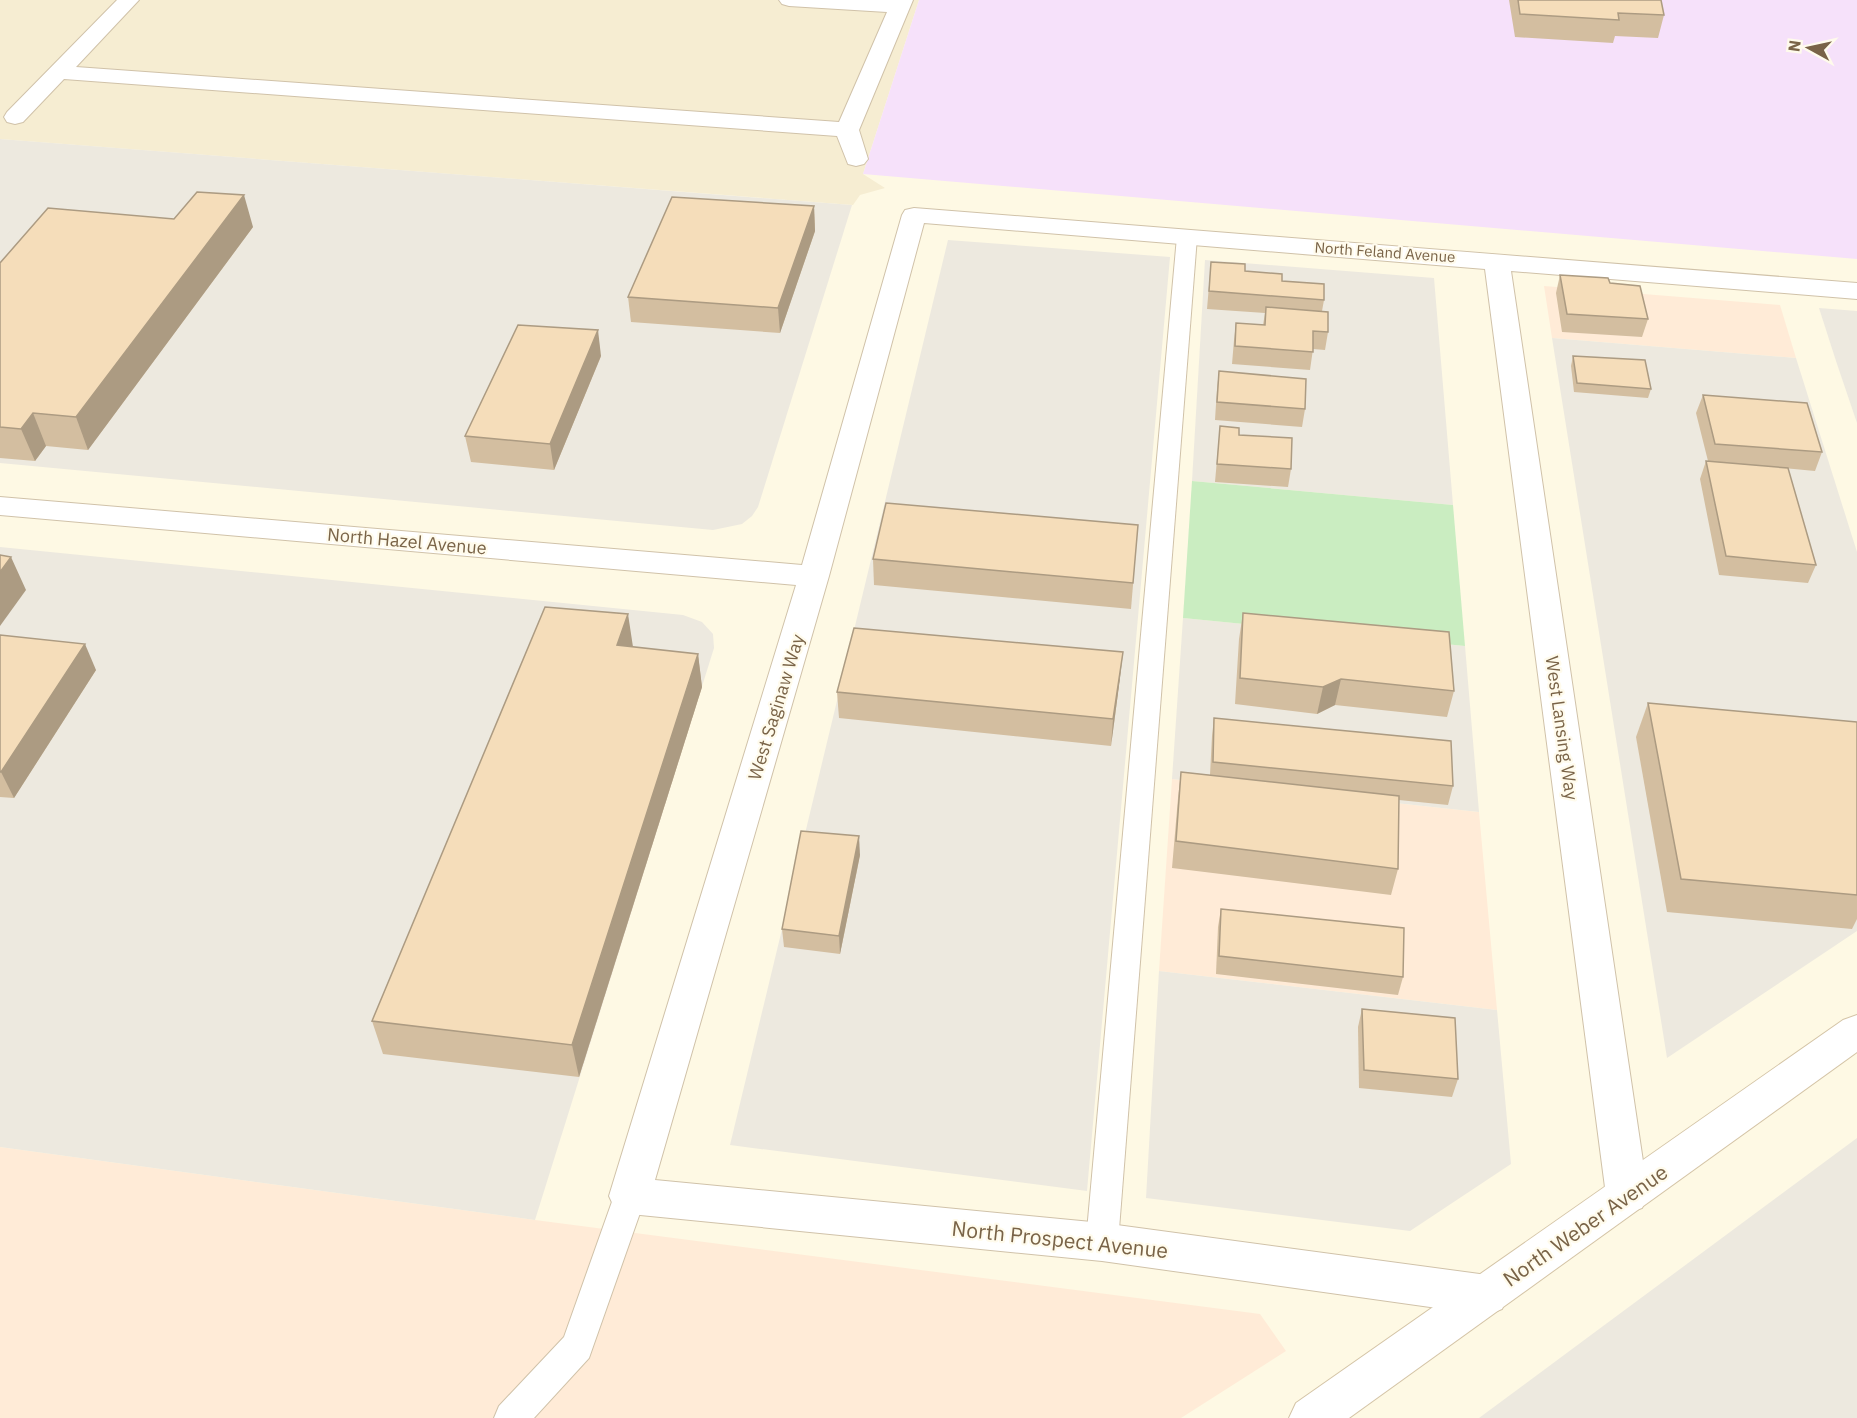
<svg xmlns="http://www.w3.org/2000/svg" width="1857" height="1418" viewBox="0 0 1857 1418" font-family="'IBM Plex Sans',sans-serif">
<style>
.residential{fill:#f6edd2}
.commercial{fill:#ffebd7}
.industrial{fill:#ede9df}
.education{fill:#f6e1fa}
.green{fill:#caedc1}
.lines{fill:none;stroke-linecap:round;stroke-linejoin:round}
.service-casing{stroke:#d0c2a9;stroke-width:2}
.minor-casing{stroke:#d0c2a9;stroke-width:2}
.secondary-casing{stroke:#d4c4a6;stroke-width:2}
.service{fill:#fff;fill-rule:evenodd}
.minor{fill:#fff;fill-rule:evenodd}
.secondary{fill:#fff;fill-rule:evenodd}
.wall{fill:#d3bea0}
.shaded-wall{fill:#ac9b82}
.building{fill:#f5ddba;stroke:#ac9b82;stroke-width:1.5}
.labels{text-anchor:middle;dominant-baseline:central;stroke-width:4.5;stroke-linejoin:round;paint-order:stroke}
.far-street-label{font-size:15px;fill:#796347;stroke:#fffbec}
.street-label{font-size:18px;fill:#796347;stroke:#fffbec}
.near-street-label{font-size:21px;fill:#796347;stroke:#fffbec}
</style>
<rect width="100%" height="100%" fill="#fef9e4"/>
<!-- residential -->
<polygon class="residential" points="0,0 919,0 863,174 885,188 860,195 853,205 0,139"/>
<!-- commercial -->
<g class="commercial">
<polygon points="1544,286 1780,305 1796,358 1552,338"/>
<polygon points="1172,779 1479,812 1497,1010 1159,971"/>
<polygon points="0,1147 535,1220 1260,1314 1286,1351 1181,1418 0,1418"/>
</g>
<!-- industrial -->
<g class="industrial">
<polygon points="0,139 852,205 758,507 752,516 742,524 713,530 0,463"/>
<polygon points="948,240 1170,257 1087,1191 730,1145"/>
<polygon points="1205,260 1434,278 1453,505 1192,481"/>
<polygon points="1819,308 1857,311 1857,423 1836,361"/>
<polygon points="1552,338 1796,358 1857,552 1857,931 1667,1058"/>
<polygon points="0,547 683,615 702,622 713,634 714,648 535,1220 0,1147"/>
<polygon points="1183,618 1465,646 1479,812 1172,779"/>
<polygon points="1159,971 1497,1010 1511,1164 1410,1231 1146,1198"/>
<polygon points="1857,1138 1857,1418 1479,1418 1591,1335"/>
</g>
<!-- education -->
<polygon class="education" points="919,0 1857,0 1857,259 863,174"/>
<!-- green -->
<polygon class="green" points="1192,481 1453,505 1465,646 1183,618"/>
<g class="lines">
<defs>
<g id="service">
<polygon points="1187,231 1194,233 1197,237 1118,1242 1113,1252 1102,1257 1091,1252 1086,1242 1177,237 1180,233"/>
<polygon points="630,1182 641,1186 646,1196 589,1358 534,1418 494,1418 499,1406 564,1337 614,1196 619,1186"/>
</g>
<g id="minor">
<polygon points="117,0 139,0 76,67 839,122 887,12 789,6 782,4 779,0 913,0 859,130 868,159 864,164 856,166 848,164 837,136 64,79 23,122 15,124 7,122 4,117 7,112"/>
<polygon points="914,208 1857,283 1857,299 1511,271 1648,1195 1642,1208 1627,1213 1612,1208 1606,1195 1485,269 924,223 829,576 655,1180 1102,1223 1487,1275 1502,1281 1508,1295 1502,1309 1487,1315 1102,1261 630,1214 615,1209 609,1196 796,585 0,515 0,497 802,565 902,215 905,210"/>
</g>
<polygon id="secondary" points="1857,1015 1857,1052 1349,1418 1289,1418 1296,1403 1843,1020"/>
</defs>
<!-- service casing -->
<use href="#service" class="service-casing"/>
<!-- minor casing -->
<use href="#minor" class="minor-casing"/>
<!-- secondary casing -->
<use href="#secondary" class="secondary-casing"/>
<!-- service -->
<use href="#service" class="service"/>
<!-- minor -->
<use href="#minor" class="minor"/>
<!-- secondary -->
<use href="#secondary" class="secondary"/>
</g>
<!-- wall -->
<g class="wall">
<polygon points="1509,0 1661,0 1664,15 1658,38 1615,36 1613,43 1515,37"/>
<polygon points="814,206 815,231 780,333 631,322 628,297"/>
<polygon points="253,227 88,450 46,446 35,461 0,458 0,263"/>
<polygon points="1211,262 1282,281 1324,300 1322,311 1328,332 1325,350 1313,349 1310,370 1232,364 1234,340 1236,323 1263,325 1265,313 1207,309"/>
<polygon points="1560,275 1610,283 1648,319 1642,337 1562,332 1556,293"/>
<polygon points="601,356 554,470 471,462 465,436"/>
<polygon points="1573,356 1651,389 1648,398 1574,392 1571,366"/>
<polygon points="1219,371 1305,409 1302,427 1215,420 1217,389"/>
<polygon points="1703,395 1822,452 1815,471 1763,466 1816,565 1808,583 1719,575 1700,479 1706,461 1708,461 1696,413"/>
<polygon points="1220,426 1239,435 1291,469 1288,487 1215,482"/>
<polygon points="1138,525 1131,609 874,585 873,559"/>
<polygon points="1243,613 1454,691 1447,717 1335,705 1317,714 1235,704 1239,639"/>
<polygon points="0,635 96,670 14,798 0,797"/>
<polygon points="633,647 698,654 702,687 579,1077 383,1054 372,1021"/>
<polygon points="1120,678 1111,746 839,718 837,692"/>
<polygon points="1648,703 1857,722 1857,919 1852,929 1667,912 1636,737"/>
<polygon points="1214,718 1453,786 1448,805 1399,800 1398,869 1391,895 1172,868 1178,798 1181,772 1210,775 1212,736"/>
<polygon points="860,855 840,954 784,947 782,929"/>
<polygon points="1221,909 1403,977 1398,995 1216,974 1218,927"/>
<polygon points="1362,1009 1458,1079 1452,1097 1359,1088 1358,1027"/>
</g>
<!-- shaded-wall -->
<g class="shaded-wall">
<polygon points="244,195 253,227 88,450 76,417"/>
<polygon points="814,206 815,231 780,333 778,308"/>
<polygon points="598,330 601,356 554,470 550,444"/>
<polygon points="33,413 46,446 35,461 21,429"/>
<polygon points="11,557 26,590 0,626 0,572"/>
<polygon points="628,614 633,647 617,645"/>
<polygon points="85,644 96,670 14,798 1,772"/>
<polygon points="1123,652 1120,678 1111,746 1113,719"/>
<polygon points="698,654 702,687 579,1077 572,1045"/>
<polygon points="1341,679 1335,705 1317,714 1323,687"/>
<polygon points="859,836 860,855 840,954 839,936"/>
</g>
<!-- building -->
<g class="building">
<polygon points="1518,0 1661,0 1664,15 1618,13 1619,20 1520,14"/>
<polygon points="197,192 244,195 76,417 33,413 21,429 0,427 0,263 48,208 174,219"/>
<polygon points="672,197 814,206 778,308 628,297"/>
<polygon points="1211,262 1245,264 1245,271 1282,274 1282,281 1324,284 1324,300 1209,291"/>
<polygon points="1560,275 1608,278 1610,283 1640,286 1648,319 1567,314"/>
<polygon points="1266,307 1328,312 1328,332 1313,331 1313,352 1235,346 1236,323 1265,325"/>
<polygon points="518,325 598,330 550,444 465,436"/>
<polygon points="1573,356 1645,360 1651,389 1577,383"/>
<polygon points="1219,371 1306,379 1305,409 1217,402"/>
<polygon points="1703,395 1807,403 1822,452 1715,444"/>
<polygon points="1220,426 1239,428 1239,435 1292,438 1291,469 1217,464"/>
<polygon points="1706,461 1788,468 1816,565 1726,556"/>
<polygon points="886,503 1138,525 1133,583 873,559"/>
<polygon points="0,555 11,557 0,572"/>
<polygon points="545,607 628,614 617,645 698,654 572,1045 372,1021"/>
<polygon points="1243,613 1449,632 1454,691 1341,679 1323,687 1240,678"/>
<polygon points="854,628 1123,652 1113,719 837,692"/>
<polygon points="0,635 85,644 1,772 0,772"/>
<polygon points="1648,703 1857,722 1857,895 1681,879"/>
<polygon points="1214,718 1451,741 1453,786 1213,762"/>
<polygon points="1181,772 1399,796 1398,869 1176,841"/>
<polygon points="801,831 859,836 839,936 782,929"/>
<polygon points="1221,909 1404,928 1403,977 1219,956"/>
<polygon points="1362,1009 1455,1018 1458,1079 1364,1070"/>
</g>
<g class="labels">
<!-- far-street labels -->
<g class="far-street-label">
<text transform="translate(1385 252) rotate(4)">North Feland Avenue</text>
</g>
<!-- street labels -->
<g class="street-label">
<text transform="translate(407 541) rotate(5)">North Hazel Avenue</text>
<text transform="translate(776 707) rotate(-73)">West Saginaw Way</text>
<text transform="translate(1562 728) rotate(82)">West Lansing Way</text>
</g>
<!-- near-street labels -->
<g class="near-street-label">
<text transform="translate(1585 1225) rotate(-35)">North Weber Avenue</text>
<text transform="translate(1060 1239) rotate(6)">North Prospect Avenue</text>
</g>
</g>
<!-- north arrow -->
<g transform="translate(1809 48) rotate(278)" stroke="#fffbec" stroke-width="4.5" paint-order="stroke">
<path d="M0-4.5L10 22L0 15L-10 22Z" fill="#796347"/>
<text y="-9" font-size="16" font-weight="bold" text-anchor="middle" fill="#796347">N</text>
</g>
</svg>
